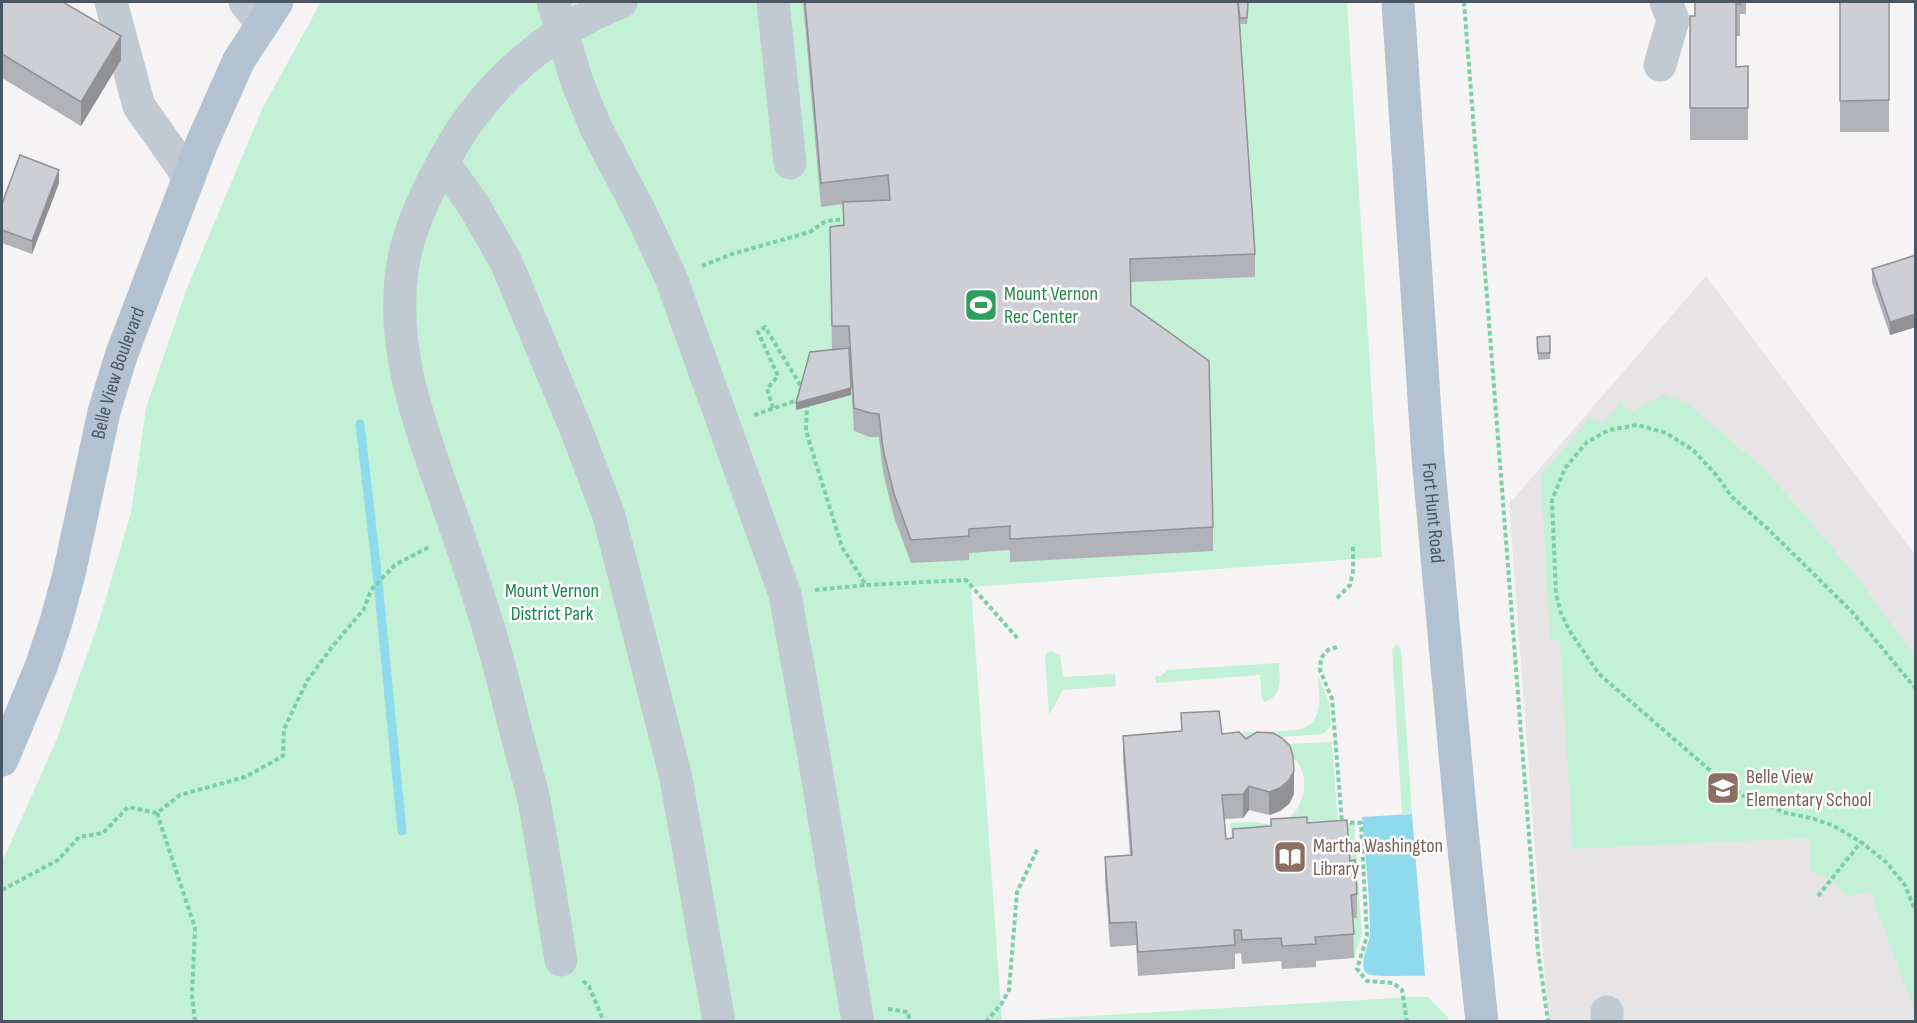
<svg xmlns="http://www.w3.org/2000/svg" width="1917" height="1023" viewBox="0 0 1917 1023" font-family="'Sofia Sans Condensed',sans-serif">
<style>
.education{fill:#e6e4e5}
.green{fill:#c3f1d5}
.water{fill:#90daee}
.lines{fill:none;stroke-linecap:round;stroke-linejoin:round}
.stream{stroke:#90daee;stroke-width:9}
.path{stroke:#7ad0a6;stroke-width:4;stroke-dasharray:4.5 3;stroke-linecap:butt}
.minor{stroke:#c1cad2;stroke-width:33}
.major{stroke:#b3c2d1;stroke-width:33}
.wall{fill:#b0b2b7}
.shaded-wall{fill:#909195}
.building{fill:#cdcfd5;stroke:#909195;stroke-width:1.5}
.labels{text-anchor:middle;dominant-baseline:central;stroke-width:5;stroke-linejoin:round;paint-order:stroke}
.leisure-label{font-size:20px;fill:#27864d;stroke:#fff;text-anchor:start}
.street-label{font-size:20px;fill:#4a5661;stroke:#fff}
.park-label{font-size:20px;fill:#17864f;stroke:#fff}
.education-label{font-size:20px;fill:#785e54;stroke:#fff;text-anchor:start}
</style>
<rect width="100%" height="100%" fill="#f5f3f3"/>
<!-- education -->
<polygon class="education" points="1706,276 1915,554 1915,1021 1548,1021 1509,504"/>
<!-- green -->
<g class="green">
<polygon points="321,2 1347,2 1382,557 971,587 1002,1021 2,1022 2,862 57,739 99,621 131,513 146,408 187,288 263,107"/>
<path d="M1664,394l24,10 78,67 87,101 62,84v356l-45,-121 -23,6c-9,-11 -17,-21 -32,-23l-5,-6 -1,-30 -236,11 -13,-207 -10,-4 -9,-163 48,-57 15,4 16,-19 12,8z"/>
<polygon points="1396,644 1401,649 1412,814 1402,814 1392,650"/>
<polygon points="1051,651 1060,655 1063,677 1115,674 1116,686 1063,690 1049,715 1045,657 1047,653"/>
<path d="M1279,663c1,17 4,31 -14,39l-3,-2 -2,-25 -104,8 -1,-7h6l6,-6z"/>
<path d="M1318,676l11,26 2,24 -8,8 -84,6 -20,-6 79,-4c27,-8 21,-31 20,-54z"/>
<path d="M1332,742l6,81h16l8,112 -8,23 -7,-114 -114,9 -3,-30c7,0 15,-1 23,-1 9,1 18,4 27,0 27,-9 34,-53 8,-68 -7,-4 -18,-6 -26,-9z"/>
<polygon points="1411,997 1428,997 1448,1017 1448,1021 1007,1021"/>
</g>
<!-- water -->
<path class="water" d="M1412,814l13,162c-9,-1 -55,2 -59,-3 -8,-10 4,-29 4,-40 0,-39 -5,-78 -8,-116z"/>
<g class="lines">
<!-- stream -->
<polyline class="stream" points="360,424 378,582 402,831"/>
<!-- path -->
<g class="path">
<polyline points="1464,2 1538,951 1548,1022"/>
<polyline points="702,266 732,254 810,232 826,221 847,219"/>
<polyline points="807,403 806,431 842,547 866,585 966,580 1019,640"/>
<polyline points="773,408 767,389 778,376 758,332 765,327 802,388"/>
<polyline points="754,415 801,399"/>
<polyline points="815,590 866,585"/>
<polyline points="1337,598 1350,585 1353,571 1353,545"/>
<polyline points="1337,647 1328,650 1321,658 1320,670 1332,699 1342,822 1361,823 1367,936 1357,969 1367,981 1393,983 1402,990 1407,1022"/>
<polyline points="1916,689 1853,613 1769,530 1732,497 1717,476 1693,450 1666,433 1637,425 1609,430 1587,442 1565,468 1552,500 1556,594 1561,613 1571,633 1599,674 1720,779 1744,796 1786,813 1811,818 1832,825 1861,842 1886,862 1905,885 1916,913"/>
<polyline points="157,813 195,928 192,996 195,1022"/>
<polyline points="2,890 58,860 79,837 103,833 128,807 157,813 180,795 245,777 283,756 284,729 307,681 332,647 364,609 371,590 395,565 429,547"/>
<polyline points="1818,896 1861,842"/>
<polyline points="583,981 589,986 604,1022"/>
<polyline points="888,1009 908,1012 910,1022"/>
<polyline points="986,1022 1002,1003 1009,990 1017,892 1038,848"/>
</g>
<!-- minor -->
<g class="minor">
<polyline points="111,2 139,106 189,177"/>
<polyline points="245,2 262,24"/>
<polyline points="553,2 577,82 596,128 641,214 671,278 785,594 813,750 858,1022"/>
<polyline points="773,2 790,163"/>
<polyline points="1660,65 1673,20 1666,2"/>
<polyline points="443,162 474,206 506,262 578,434 609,516 676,778 719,1022"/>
<path d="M561,960c-8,-49 -16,-99 -25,-149 -4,-22 -11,-45 -17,-68 -9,-33 -16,-66 -26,-99 -15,-55 -35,-110 -54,-164 -24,-69 -47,-136 -37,-210 6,-43 29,-87 50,-124 38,-65 99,-117 169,-144"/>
<polyline points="1607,1012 1607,1022"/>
</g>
<!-- major -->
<g class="major">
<path id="s1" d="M1398,2l30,456 34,372 20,192"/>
<path id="s2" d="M2,760l39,-93 15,-45 13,-48 35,-162 17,-56 81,-213 37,-83 38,-58"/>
</g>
</g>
<!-- wall -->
<g class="wall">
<polygon points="2,2 121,60 81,126 2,78"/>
<polygon points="803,2 1248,2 1247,24 1240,24 1255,254 1255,277 1130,282 1131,305 1213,527 1213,551 1010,562 1010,550 969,553 969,560 911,563 894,517 883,472 879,437 870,437 854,431 850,367 851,395 796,410 832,350 830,227 843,225 843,204 821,207"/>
<polygon points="1695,2 1746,2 1746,14 1740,14 1740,36 1736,36 1736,67 1748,66 1748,140 1690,140 1690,16 1695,16"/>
<rect x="1840" y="2" width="49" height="130"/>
<polygon points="59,183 32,254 2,243 2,204"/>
<polygon points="1916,255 1916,327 1890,335 1872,282 1872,269"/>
<polygon points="1550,336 1550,359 1538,360 1537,337"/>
<polygon points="1181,713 1222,734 1294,794 1289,804 1280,811 1269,815 1249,810 1243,818 1224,819 1226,839 1233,838 1307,823 1350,861 1357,894 1357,918 1353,918 1354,958 1316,961 1316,967 1282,969 1281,961 1242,964 1241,953 1235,954 1235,969 1138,976 1136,945 1110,947 1105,881 1105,857 1130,856 1123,759 1123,736 1181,731"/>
</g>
<!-- shaded-wall -->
<g class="shaded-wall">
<polygon points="121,36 121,60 81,126 81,102"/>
<polygon points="59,170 59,183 32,254 32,241"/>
<polygon points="1916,314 1916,327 1890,335 1890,322"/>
<polygon points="851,388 851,395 796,410 796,403"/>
<polygon points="1294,771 1294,794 1289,804 1280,811 1269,815 1269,792"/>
<polygon points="1249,786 1249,810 1243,818 1243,794"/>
</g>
<!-- building -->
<g class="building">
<polygon points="2,2 63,2 121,36 81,102 2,54"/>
<polygon points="805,2 1238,2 1255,254 1130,259 1131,305 1209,361 1213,527 1010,539 1010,526 969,529 969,536 911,540 894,494 883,449 879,414 870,413 854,408 849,326 832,326 830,227 844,225 843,202 890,200 888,175 821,183"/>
<polygon points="1238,2 1248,2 1247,18 1240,18"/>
<polygon points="1695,2 1740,2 1740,4 1736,4 1736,67 1748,66 1748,108 1690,108 1690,16 1695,16"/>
<polygon points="1840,2 1889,2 1889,100 1840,101"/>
<polygon points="20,155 59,170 32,241 2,230 2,204"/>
<polygon points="1916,255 1916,314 1890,322 1872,269"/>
<polygon points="1550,336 1550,353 1538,353 1537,337"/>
<polygon points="849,348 851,388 796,403 810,352"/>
<polygon points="1219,711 1222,734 1239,732 1246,739 1257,732 1273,733 1282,738 1290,746 1293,756 1294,771 1289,780 1280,788 1269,792 1249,786 1243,794 1222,795 1226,839 1233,838 1233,829 1271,826 1271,819 1307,817 1307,823 1347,820 1350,861 1355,860 1357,894 1351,895 1354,934 1315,937 1316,944 1282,946 1281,938 1242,940 1241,930 1234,930 1235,945 1138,952 1136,922 1110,923 1105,857 1132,855 1123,736 1182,731 1181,713"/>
</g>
<!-- icons -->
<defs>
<symbol id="stadium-square" viewBox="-11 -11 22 22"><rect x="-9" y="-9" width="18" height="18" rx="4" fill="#2e9e5b" stroke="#fff"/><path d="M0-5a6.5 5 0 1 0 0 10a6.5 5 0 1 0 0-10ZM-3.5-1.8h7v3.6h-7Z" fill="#fff"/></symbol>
<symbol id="school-square" viewBox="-11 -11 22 22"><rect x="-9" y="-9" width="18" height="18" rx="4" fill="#8d6e63" stroke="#fff"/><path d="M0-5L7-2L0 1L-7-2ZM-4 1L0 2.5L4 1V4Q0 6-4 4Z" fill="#fff"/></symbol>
<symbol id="library-square" viewBox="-11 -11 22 22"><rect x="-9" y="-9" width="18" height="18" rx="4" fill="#8d6e63" stroke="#fff"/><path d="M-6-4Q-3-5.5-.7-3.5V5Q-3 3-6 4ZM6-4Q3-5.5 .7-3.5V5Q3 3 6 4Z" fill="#fff"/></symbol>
</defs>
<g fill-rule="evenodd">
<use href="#stadium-square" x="962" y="286" width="38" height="38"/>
<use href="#school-square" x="1704" y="769" width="38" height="38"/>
<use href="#library-square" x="1271" y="838" width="38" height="38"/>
</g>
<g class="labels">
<!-- leisure labels -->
<g class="leisure-label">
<text x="1004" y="294">Mount Vernon<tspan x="1004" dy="23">Rec Center</tspan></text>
</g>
<!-- street labels -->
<g class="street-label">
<text stroke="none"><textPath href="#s2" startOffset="405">Belle View Boulevard</textPath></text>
<text stroke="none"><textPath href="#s1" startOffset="512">Fort Hunt Road</textPath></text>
</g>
<!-- park labels -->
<g class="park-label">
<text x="552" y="591">Mount Vernon<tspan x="552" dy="23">District Park</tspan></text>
</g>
<!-- education labels -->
<g class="education-label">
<text x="1746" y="777">Belle View<tspan x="1746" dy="23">Elementary School</tspan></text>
<text x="1313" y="846">Martha Washington<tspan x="1313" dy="23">Library</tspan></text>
</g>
</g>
<!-- border -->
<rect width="1917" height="1023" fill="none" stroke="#4a5661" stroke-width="6"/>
</svg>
